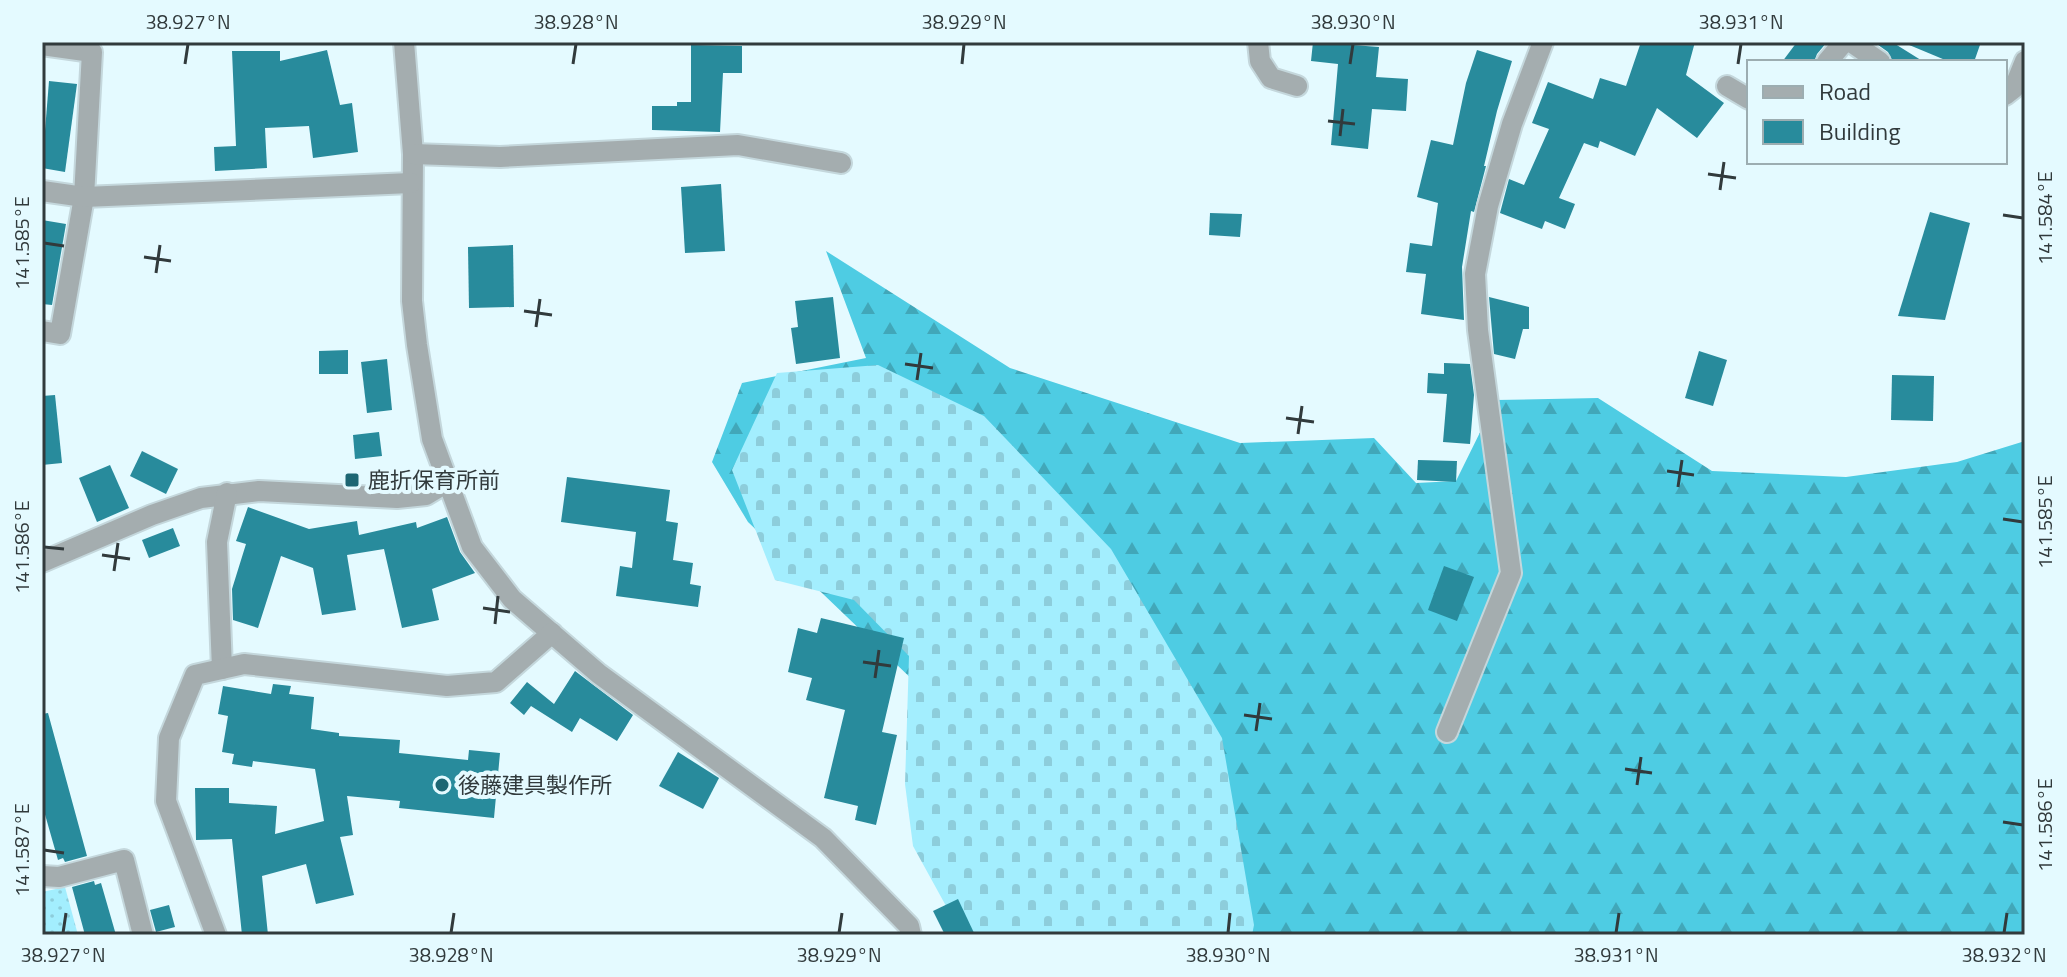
<svg xmlns="http://www.w3.org/2000/svg" width="2067" height="977" viewBox="0 0 2067 977" font-family="'Titillium Web','Noto Sans JP',sans-serif">
<style>
.forest{fill:url(#forest-firs)}
.cemetery{fill:url(#cemetery-stones)}
.park{fill:url(#park-dots)}
.building{fill:#288b9c}
.lines{fill:none;stroke-linecap:round;stroke-linejoin:round}
.minor-casing{stroke:#c4d7dc;stroke-width:24}
.minor{stroke:#a4adaf;stroke-width:20}
.ticks{fill:none;stroke:#313a3c;stroke-width:3}
.poi-dot{fill:#1d6673;stroke:#e4faff;stroke-width:3}
.labels{text-anchor:middle;dominant-baseline:central;stroke-width:8;stroke-linejoin:round;paint-order:stroke}
.poi-label{font-size:22px;fill:#313a3c;stroke:#e4faff;text-anchor:start}
.neatline{fill:none;stroke:#313a3c;stroke-width:3}
.ticks-label{font-size:20px;text-anchor:middle;fill:#313a3c}
</style>
<defs>
<pattern id="forest-firs" width="22" height="20" patternUnits="userSpaceOnUse" patternTransform="scale(2)"><rect width="22" height="20" fill="#4ecce3"/><path d="M5 1l3.5 6h-7zM16 11l3.5 6h-7z" fill="#41a7b9"/></pattern>
<pattern id="cemetery-stones" width="16" height="16" patternUnits="userSpaceOnUse" patternTransform="scale(2)"><rect width="16" height="16" fill="#a3eefe"/><path d="M2 7V4a2 2 0 0 1 4 0v3zM10 15v-3a2 2 0 0 1 4 0v3z" fill="#8dcddb"/></pattern>
<pattern id="park-dots" width="8" height="8" patternUnits="userSpaceOnUse" patternTransform="scale(2)"><rect width="8" height="8" fill="#a3eefe"/><path d="M2 2h.1M6 6h.1" fill="none" stroke="#8dcddb" stroke-width="1.8" stroke-linecap="round"/></pattern>
</defs>
<rect width="100%" height="100%" fill="#e4faff"/>
<!-- forest -->
<polygon class="forest" points="826,251 1010,368 1240,443 1374,438 1416,483 1456,481 1496,400 1598,398 1712,471 1846,477 1957,462 2025,441 2025,935 967,935 918,685 748,522 712,462 742,383 866,358"/>
<!-- cemetery -->
<polygon class="cemetery" points="878,365 984,416 1111,549 1222,738 1254,925 1252,935 962,935 913,846 905,784 909,656 854,600 775,580 732,470 777,373"/>
<!-- park -->
<polygon class="park" points="65,887 78,935 42,935 42,892"/>
<!-- building -->
<g class="building">
<polygon points="1313,42 1379,47 1376,77 1408,79 1406,111 1372,109 1368,149 1331,145 1338,64 1311,61"/>
<polygon points="1641,42 1695,42 1686,75 1724,103 1697,138 1657,108 1635,156 1600,141 1598,148 1584,143 1559,198 1575,204 1565,229 1545,221 1542,229 1500,213 1509,179 1524,185 1549,129 1532,123 1548,82 1593,99 1600,78 1626,86"/>
<polygon points="1797,42 1827,42 1817,54 1814,62 1782,62"/>
<polygon points="1874,42 1892,42 1924,62 1893,62 1888,52"/>
<polygon points="1902,42 1981,42 1974,62 1950,62"/>
<polygon points="691,45 742,46 742,73 723,73 720,132 652,130 652,106 677,106 677,102 691,102"/>
<polygon points="327,50 340,105 352,103 358,152 313,158 309,126 265,128 267,168 215,171 214,147 236,146 232,51 280,51 280,61"/>
<polygon points="1477,50 1512,61 1497,111 1484,166 1486,166 1474,212 1471,211 1462,267 1464,320 1421,314 1426,274 1406,272 1410,243 1432,246 1438,203 1417,197 1431,140 1453,145 1466,83"/>
<polygon points="49,81 77,84 65,172 42,168"/>
<polygon points="721,184 725,251 685,253 681,187"/>
<polygon points="1930,212 1970,223 1945,320 1898,316"/>
<polygon points="1210,213 1242,214 1240,237 1209,235"/>
<polygon points="42,220 66,224 52,305 42,304"/>
<polygon points="513,245 514,307 469,308 468,247"/>
<polygon points="833,297 840,358 796,364 791,328 798,327 795,301"/>
<polygon points="1489,297 1529,307 1529,329 1523,329 1515,359 1494,354"/>
<polygon points="348,350 348,374 319,374 319,351"/>
<polygon points="1699,351 1727,360 1713,406 1685,398"/>
<polygon points="387,359 392,410 367,413 361,362"/>
<polygon points="1444,363 1470,364 1474,395 1470,444 1443,442 1447,394 1427,393 1428,373 1444,374"/>
<polygon points="1892,375 1934,376 1933,421 1891,420"/>
<polygon points="55,395 62,463 42,465 42,396"/>
<polygon points="379,432 382,456 355,459 353,435"/>
<polygon points="142,451 178,469 166,494 130,476"/>
<polygon points="1418,460 1457,461 1456,482 1417,480"/>
<polygon points="110,465 129,508 97,522 79,478"/>
<polygon points="567,477 670,490 666,521 678,523 673,560 693,563 690,584 701,586 698,607 616,596 620,566 632,568 636,532 561,522"/>
<polygon points="248,507 309,529 357,521 359,535 416,522 417,528 447,517 460,552 475,573 432,589 439,620 402,628 384,549 347,555 356,610 322,615 313,568 281,556 258,628 233,620 232,589 246,544 236,541"/>
<polygon points="173,528 180,546 149,558 142,540"/>
<polygon points="1444,566 1474,577 1457,621 1428,610"/>
<polygon points="821,618 904,638 882,732 897,735 876,825 855,820 858,806 824,798 845,710 806,700 812,678 788,672 798,628 817,633"/>
<polygon points="575,671 633,715 617,741 580,718 572,732 531,706 524,715 510,703 527,682 554,704"/>
<polygon points="273,684 291,686 289,694 314,697 311,729 339,733 339,736 400,740 399,753 468,760 469,750 500,753 494,818 399,808 400,801 347,796 353,835 340,837 354,895 316,904 306,864 262,876 268,935 242,935 232,839 196,840 195,788 229,788 229,803 277,806 275,834 324,821 315,769 253,761 252,767 232,764 234,754 222,752 228,716 218,714 223,686 271,694"/>
<polygon points="48,713 87,856 65,862 63,858 58,860 42,804 42,714"/>
<polygon points="678,752 719,778 703,809 659,786"/>
<polygon points="94,881 95,885 101,883 116,935 85,935 72,887"/>
<polygon points="958,899 975,935 945,935 933,911"/>
<polygon points="169,905 175,927 156,932 150,910"/>
</g>
<g class="lines">
<defs>
<g id="minor">
<polyline points="404,42 413,154 412,301 417,345 432,439 472,547 512,599 599,674 823,838 909,926 911,935"/>
<polyline points="1258,42 1260,61 1271,78 1297,86"/>
<polyline points="1851,42 1880,62"/>
<polyline points="42,45 92,52 84,197 60,334 42,331"/>
<polyline points="1827,62 1844,42"/>
<polyline points="1727,86 1749,99"/>
<polyline points="2005,95 2014,88 2025,61"/>
<polyline points="413,154 500,157 738,145 841,163"/>
<polyline points="42,191 84,197 411,183"/>
<polyline points="42,562 152,515 201,498 259,491 397,498 426,495 446,483"/>
<polyline points="222,669 217,542 227,493"/>
<polyline points="1447,732 1511,573 1478,330 1475,274 1488,206 1512,124 1543,42"/>
<polyline points="42,876 59,877 124,860 143,935"/>
<polyline points="216,935 166,801 169,738 195,675 244,664 447,686 496,682 552,633"/>
</g>
</defs>
<!-- minor casing -->
<use href="#minor" class="minor-casing"/>
<!-- minor -->
<use href="#minor" class="minor"/>
</g>
<!-- ticks -->
<path class="ticks" d="M185,64l3,-20M573,64l3,-20M962,64l2,-20M1350,64l3,-20M1738,64l3,-20M1328,121l27,3M1340,136l3,-27M1708,174l28,4M1720,190l4,-28M2003,215l20,3M44,243l20,3M144,257l27,4M156,273l4,-28M524,311l28,4M536,327l4,-28M905,364l28,4M917,380l4,-27M1286,418l28,4M1298,434l4,-28M1667,471l27,4M1678,487l4,-27M2003,519l20,3M44,547l20,2M102,555l28,4M114,571l4,-28M483,608l27,4M495,624l3,-28M863,662l28,4M875,678l4,-28M1244,715l28,4M1256,731l4,-28M1625,769l27,4M1637,785l4,-28M2003,822l20,3M44,850l20,3M63,933l3,-20M451,933l3,-20M839,933l3,-20M1228,933l2,-20M1616,933l3,-20M2004,933l3,-20"/>
<!-- markers -->
<g class="poi-dot">
<rect x="344" y="472" width="16" height="16" rx="4"/>
<circle cx="442" cy="785" r="8"/>
</g>
<g class="labels">
<!-- poi labels -->
<g class="poi-label">
<text x="368" y="480">鹿折保育所前</text>
<text x="458" y="785">後藤建具製作所</text>
</g>
</g>
<!-- border -->
<rect width="2067" height="977" fill="none" stroke="#e4faff" stroke-width="88"/>
<!-- legend -->
<rect x="1747" y="60" width="260" height="104" fill="#e4faff" stroke="#9cadb1" stroke-width="2"/>
<rect x="1763" y="86" width="40" height="12" fill="#a4adaf" stroke="#9cadb1" stroke-width="2"/>
<text x="1819" y="100" font-size="24" fill="#313a3c">Road</text>
<rect x="1763" y="120" width="40" height="24" fill="#288b9c" stroke="#9cadb1" stroke-width="2"/>
<text x="1819" y="140" font-size="24" fill="#313a3c">Building</text>
<rect x="44" y="44" width="1979" height="889" class="neatline"/>
<g class="ticks-label">
<text x="188" y="29">38.927°N</text>
<text x="576" y="29">38.928°N</text>
<text x="964" y="29">38.929°N</text>
<text x="1353" y="29">38.930°N</text>
<text x="1741" y="29">38.931°N</text>
<text transform="translate(2045 218) rotate(-90)" y="7">141.584°E</text>
<text transform="translate(22 243) rotate(-90)" y="7">141.585°E</text>
<text transform="translate(2045 522) rotate(-90)" y="7">141.585°E</text>
<text transform="translate(22 547) rotate(-90)" y="7">141.586°E</text>
<text transform="translate(2045 825) rotate(-90)" y="7">141.586°E</text>
<text transform="translate(22 850) rotate(-90)" y="7">141.587°E</text>
<text x="63" y="962">38.927°N</text>
<text x="451" y="962">38.928°N</text>
<text x="839" y="962">38.929°N</text>
<text x="1228" y="962">38.930°N</text>
<text x="1616" y="962">38.931°N</text>
<text x="2004" y="962">38.932°N</text>
</g>
</svg>
